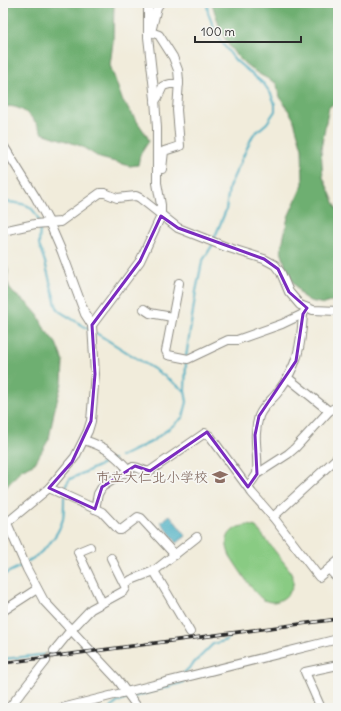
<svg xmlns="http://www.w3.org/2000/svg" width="341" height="711" viewBox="0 0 341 711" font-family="Delius,'Klee One',sans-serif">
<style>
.green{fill:#89cb83;stroke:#5a7b57}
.forest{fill:#6eaf71;stroke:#4c6d4e}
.water{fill:#41aac0;stroke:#366a76}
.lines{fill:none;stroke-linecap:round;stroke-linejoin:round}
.stream{stroke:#41aac0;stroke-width:2}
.street-tunnel{stroke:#c9c5b8;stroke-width:8;stroke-dasharray:8 4;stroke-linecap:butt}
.street-casing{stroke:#8e8c83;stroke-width:10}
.street{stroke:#fff;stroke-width:8}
.rail-casing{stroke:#2b2b2b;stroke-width:3.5}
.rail{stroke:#f6f6f2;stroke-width:2;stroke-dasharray:6;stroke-linecap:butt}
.marked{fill:none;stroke:#7b2cbf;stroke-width:3;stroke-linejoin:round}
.labels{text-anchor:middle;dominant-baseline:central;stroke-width:3.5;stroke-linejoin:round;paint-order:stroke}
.education-label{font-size:14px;fill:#785e54;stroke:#f6f6f2;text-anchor:end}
</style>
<rect width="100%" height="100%" fill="#f6f6f2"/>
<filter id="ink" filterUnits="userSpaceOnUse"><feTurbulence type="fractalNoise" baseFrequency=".025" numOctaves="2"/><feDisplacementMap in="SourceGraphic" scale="8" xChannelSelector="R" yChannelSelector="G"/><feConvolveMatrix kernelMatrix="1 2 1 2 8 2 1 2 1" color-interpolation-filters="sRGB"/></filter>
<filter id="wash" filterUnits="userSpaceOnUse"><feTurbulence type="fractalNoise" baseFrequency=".012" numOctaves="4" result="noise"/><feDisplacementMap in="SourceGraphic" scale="16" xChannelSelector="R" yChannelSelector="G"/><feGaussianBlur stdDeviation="0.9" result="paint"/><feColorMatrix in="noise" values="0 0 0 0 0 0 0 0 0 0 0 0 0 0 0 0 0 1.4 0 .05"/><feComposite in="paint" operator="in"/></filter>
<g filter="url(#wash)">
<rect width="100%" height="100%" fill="#f1ecdb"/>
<!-- green -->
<path class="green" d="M249,525l7,2 4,5 29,37c4,8 7,16 0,24 -6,7 -15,12 -25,7 -9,-4 -27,-34 -34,-44 -8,-18 -1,-29 19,-31z"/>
<!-- forest -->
<g class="forest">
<path d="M3,3h111l-1,39 -3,23 12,34 25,37 2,5 -9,14 -2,10 -8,1 -30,-8 -19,-12 -39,-13c-7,-15 -22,-30 -39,-26z"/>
<path d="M212,3h126v98l-9,6 -8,42 2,28 15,34v88l-14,5 -14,-3 -8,-5 -15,-24 -6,-22 7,-33 15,-33 -1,-36 -9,-30 -13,-21 -4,-14c-9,-5 -19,-9 -27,-16 -23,-18 -29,-37 -37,-64z"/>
<polygon points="3,251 8,271 7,281 10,289 13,293 28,304 38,315 45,330 56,343 63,361 62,383 54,412 49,439 35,463 21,470 3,491"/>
</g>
<!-- water -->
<polygon class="water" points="170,515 186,536 177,543 161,522"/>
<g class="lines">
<!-- stream -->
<g class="stream">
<polyline points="207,3 208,13 217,36 235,60 264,84 271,94 275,104 275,111 267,123 253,135 229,187 226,210 214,239"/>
<path d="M3,201c18,4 28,-1 36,20"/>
<polyline points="40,225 39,245 45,262 56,305 59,311 90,330"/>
<polyline points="96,333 157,371 185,391"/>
<polyline points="186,357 196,291 202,262 213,244"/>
<polyline points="120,457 151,442 175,424 183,417 187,402 185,391 186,361"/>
<polyline points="64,492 64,488 70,479 114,459"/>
<path d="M27,562c16,-9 31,-25 36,-43 1,-7 1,-15 1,-22"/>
<polyline points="3,575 23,565"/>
<polyline points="3,659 50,654"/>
<polyline points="184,673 213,644 227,640 229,637"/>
<polyline points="133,697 184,682"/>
<polyline points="110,708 118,702 129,698"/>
</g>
</g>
</g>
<g filter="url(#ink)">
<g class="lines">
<!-- street-tunnel -->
<polyline class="street-tunnel" points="46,661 54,651"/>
<defs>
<g id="street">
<polyline points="152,28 157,7 160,3"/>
<polyline points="148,31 159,35 173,57 178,70 179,81 177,110 180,146 164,151 162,169"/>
<polyline points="155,101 158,97 163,86 170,84 179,84"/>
<polyline points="3,145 36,198 49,222 62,252 85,314 92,325 95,374 91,421 88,431 75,457 49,488 3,526"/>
<polyline points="3,231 35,224 60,222 100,193 105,193 117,198 136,196 140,198 178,228 226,247 264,259 275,265 281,273 289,292 300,305 313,310 338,311"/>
<polyline points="179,283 166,351 168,355 188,359 228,340 237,340 282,324 303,314 307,308"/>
<polyline points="144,309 150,313 172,317"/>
<polyline points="92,325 140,261 161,216 161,205 157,183 157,128 155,99 148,37 148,3"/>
<polyline points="288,378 329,411"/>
<path d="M84,440c22,7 29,13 45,30"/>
<path d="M257,474c2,-22 -5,-35 2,-58 4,-10 13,-16 19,-24 20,-27 23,-45 25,-78"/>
<polyline points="248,487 257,474 288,454 295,448 329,411 338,406"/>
<polyline points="49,488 102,512 119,530 121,530 138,517 141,518 175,555"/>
<path d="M95,509l3,-15 4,-7 31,-20c7,-1 10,6 17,4l55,-38 5,3 42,57 21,24 46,60 19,-16"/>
<polyline points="273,517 338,457"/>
<polyline points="7,523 27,569 44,601 117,679 138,708"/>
<polyline points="90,547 78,552 102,603"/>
<polyline points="329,569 338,579"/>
<polyline points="154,571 190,632"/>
<polyline points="125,584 131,580 154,571 197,537"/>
<polyline points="3,611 37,589"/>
<polyline points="54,651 71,630 91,609 124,591 126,588 111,558"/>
<polyline points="9,708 46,661"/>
<polyline points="62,708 338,639"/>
<polyline points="321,708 305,672 338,665"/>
</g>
</defs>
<!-- street casing -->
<use href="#street" class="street-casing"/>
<!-- street -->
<use href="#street" class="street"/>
<defs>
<polyline id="rail" points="3,663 338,619"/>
</defs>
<!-- rail casing -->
<use href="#rail" class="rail-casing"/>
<!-- rail -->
<use href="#rail" class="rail"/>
</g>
</g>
<!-- marked area -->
<path class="marked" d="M161,216l17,12 86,31 14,10 11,23 18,16 -4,6 -7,47 -37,55 -4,19 2,39 -9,13 -41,-55 -57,39 -15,-5 -33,21 -7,22 -46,-21 23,-26 19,-41 4,-47 -3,-49 48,-64z"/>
<!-- icons -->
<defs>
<symbol id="school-bare" viewBox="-9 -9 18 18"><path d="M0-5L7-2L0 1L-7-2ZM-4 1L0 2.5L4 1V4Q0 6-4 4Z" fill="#8d6e63" stroke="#f6f6f2" stroke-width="2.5" paint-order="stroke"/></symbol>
</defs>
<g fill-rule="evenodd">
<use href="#school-bare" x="209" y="466" width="22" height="22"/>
</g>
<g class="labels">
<!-- education labels -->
<g class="education-label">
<text x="208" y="477">市立大仁北小学校</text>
</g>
</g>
<!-- margin -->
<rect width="341" height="711" fill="none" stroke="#f6f6f2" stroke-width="16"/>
<!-- scale -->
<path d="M195 36v6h106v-6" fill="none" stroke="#2b2b2b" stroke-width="2"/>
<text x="201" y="36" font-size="12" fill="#2b2b2b" stroke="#f6f6f2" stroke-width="3" paint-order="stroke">100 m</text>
</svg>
